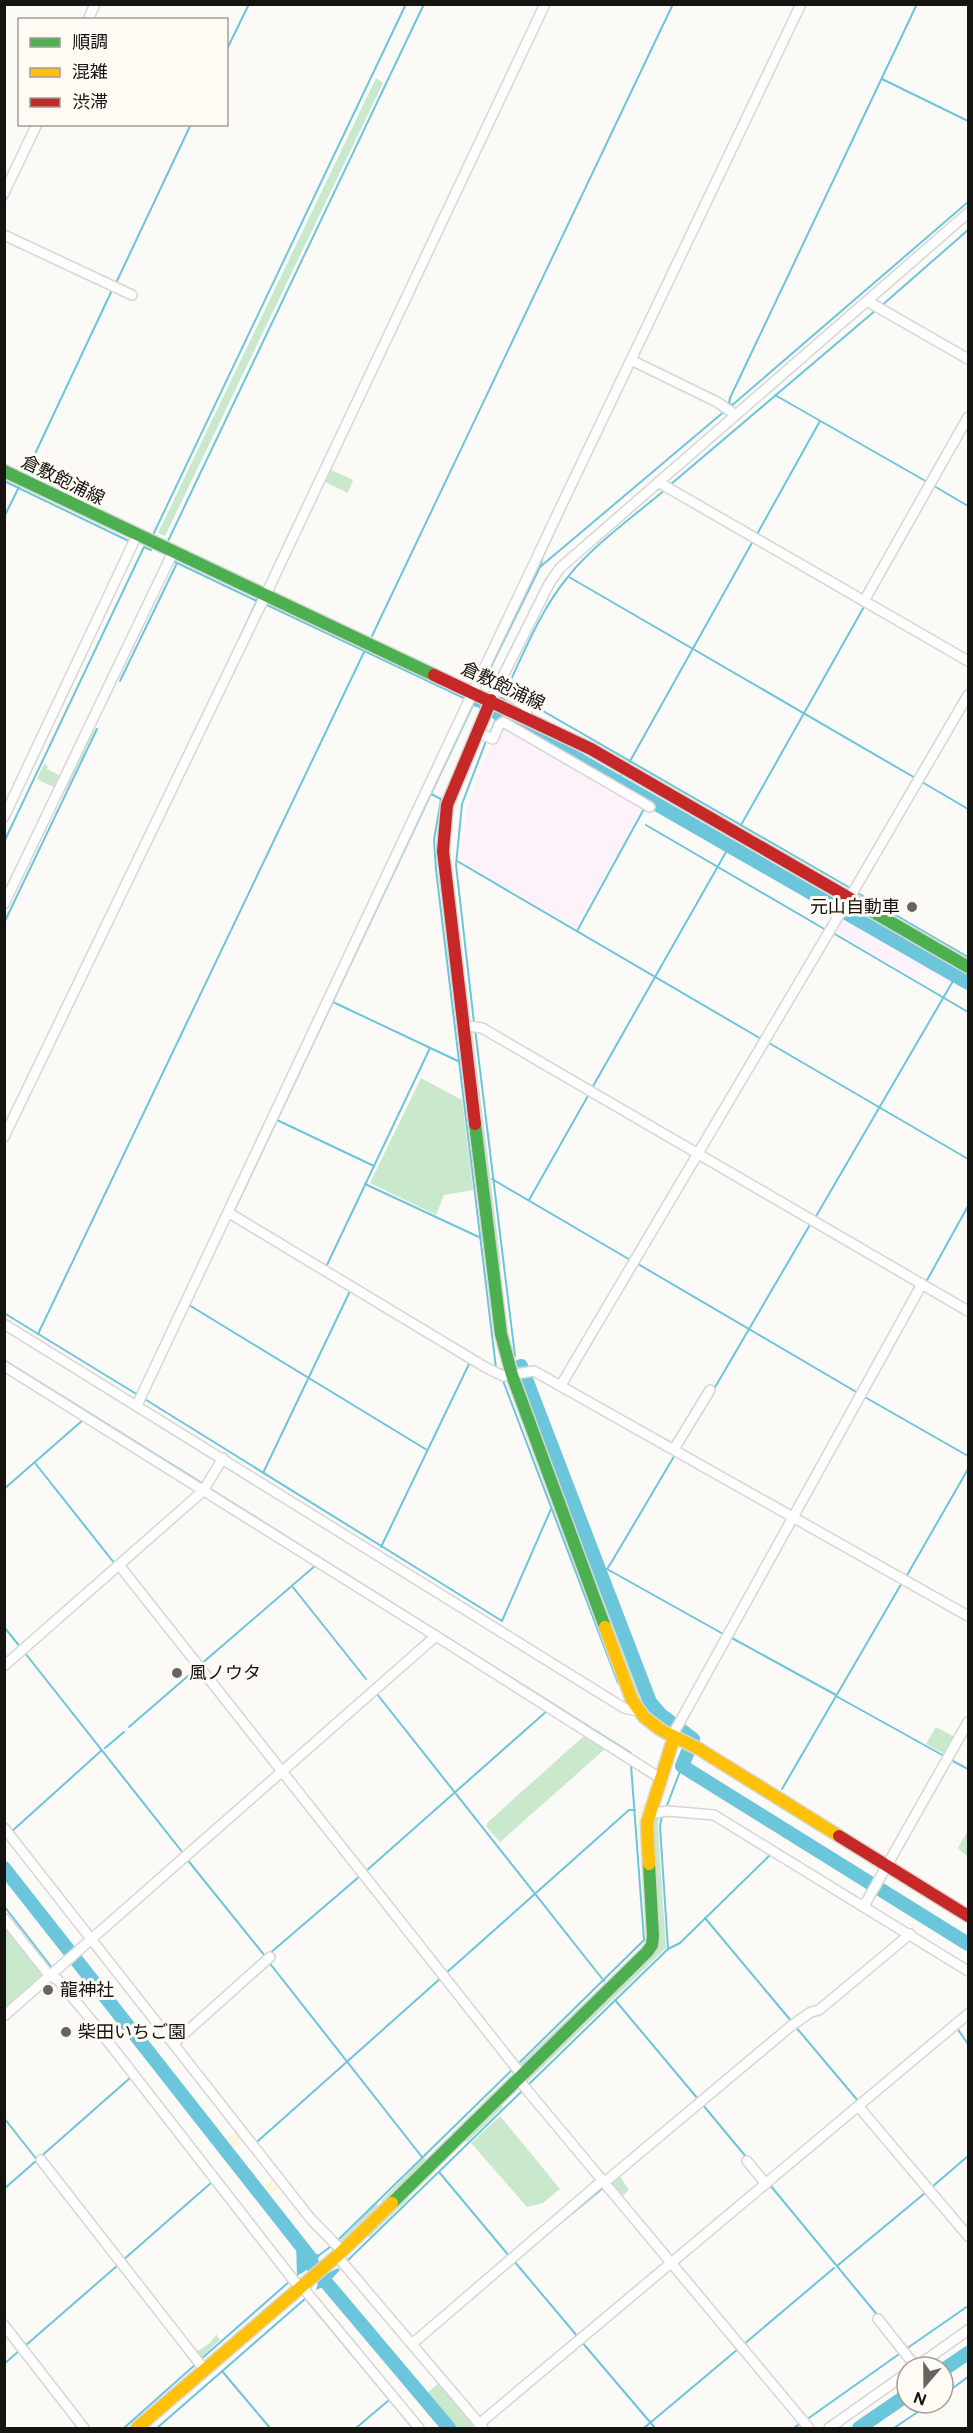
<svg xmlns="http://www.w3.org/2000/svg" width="973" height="2433" viewBox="0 0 973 2433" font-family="Figtree,'Noto Sans JP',sans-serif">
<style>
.industrial{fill:#fdf2fa}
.green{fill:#c9e8cc}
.sand{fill:#fcf6df}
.water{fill:#6cc6db}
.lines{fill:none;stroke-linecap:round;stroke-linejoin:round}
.stream{stroke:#6cc6db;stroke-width:2}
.river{stroke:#6cc6db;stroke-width:14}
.street-casing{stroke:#d7d6d3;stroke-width:12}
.fast-casing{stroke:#d7d6d3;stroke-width:15}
.slow-casing{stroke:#d7d6d3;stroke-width:15}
.jam-casing{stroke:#d7d6d3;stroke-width:15}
.street{stroke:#fffefe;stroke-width:9}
.fast{stroke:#4caf50;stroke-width:12}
.slow{stroke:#ffc107;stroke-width:12}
.jam{stroke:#c62828;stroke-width:12}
.poi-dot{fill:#666461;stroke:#fefbf5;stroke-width:2}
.labels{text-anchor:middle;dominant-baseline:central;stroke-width:6;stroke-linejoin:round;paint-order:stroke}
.street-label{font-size:18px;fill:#161410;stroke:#fefbf5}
.poi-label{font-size:18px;fill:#161410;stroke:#fefbf5;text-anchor:start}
</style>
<rect width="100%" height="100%" fill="#fcfaf7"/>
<!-- industrial -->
<g class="industrial">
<polygon points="502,726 644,806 576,928 460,862 467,808 481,768"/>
<polygon points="844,915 939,970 939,972 951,980 949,984 923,969 917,980 835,932"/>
</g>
<!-- green -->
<g class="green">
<polygon points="376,78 383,83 165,536 158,533"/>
<polygon points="327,468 353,480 348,493 321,480"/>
<polygon points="93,728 96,728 66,791 63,790"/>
<polygon points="44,764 48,766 47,769 61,776 55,788 37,779"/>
<polygon points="472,1029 501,1266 496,1267 468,1036"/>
<polygon points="421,1078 462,1100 473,1190 444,1195 436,1215 370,1183"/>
<path d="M579,1530l65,168 11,16 18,14 -3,1c-19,-12 -28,-22 -38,-42l-56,-150z"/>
<polygon points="936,1727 955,1737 947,1756 926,1744"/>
<polygon points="585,1735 606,1748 500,1842 486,1826 488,1822"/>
<polygon points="659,1815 658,1827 666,1948 526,2083 523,2078 653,1950 652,1816"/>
<polygon points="968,1830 968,1857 958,1848"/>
<polygon points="4,1924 44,1975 4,2010"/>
<polygon points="606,1982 608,1985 521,2068 518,2066"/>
<polygon points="498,2102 503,2107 467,2142 462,2138"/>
<polygon points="501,2117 560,2189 543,2203 527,2207 471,2143 498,2118"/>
<polygon points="424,2157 426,2161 382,2202 381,2201"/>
<polygon points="619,2175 629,2190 622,2196 611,2183"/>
<polygon points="405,2193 409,2198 369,2237 364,2235"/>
<polygon points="377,2202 378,2206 342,2242 338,2242"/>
<path d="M216,2334l4,6 -20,18 -6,-6c8,-2 19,-10 22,-18z"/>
<polygon points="441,2381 476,2424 471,2428 454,2428 426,2394"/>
</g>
<!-- sand -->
<g class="sand">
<polygon points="645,1803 647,1804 648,1943 611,1981 608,1979 645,1941 637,1808"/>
<polygon points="494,2089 495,2093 456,2131 454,2129"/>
<polygon points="239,2130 246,2139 233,2149 225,2140"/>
<polygon points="275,2176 282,2186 269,2195 262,2186"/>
</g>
<!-- water -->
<g class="water">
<polygon points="505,687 509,689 498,721 493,719 493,713 471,705 474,698 481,705 494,711"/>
<polygon points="301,2240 311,2252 320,2255 315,2264 326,2274 338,2268 340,2270 325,2286 316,2290 319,2280 310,2268 297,2276 296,2243"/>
</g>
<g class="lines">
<!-- stream -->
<g class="stream">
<polyline points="226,51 249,4"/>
<polyline points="882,79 968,121"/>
<polyline points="4,203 42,124"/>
<polyline points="116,283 191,124"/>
<polyline points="880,307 968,230"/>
<polyline points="775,395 929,483"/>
<polyline points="732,405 729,403 730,398 917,4"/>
<polyline points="730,407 968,202"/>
<polyline points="26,473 113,288"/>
<polyline points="4,481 131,542"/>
<polyline points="670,485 876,310"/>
<polyline points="934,486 968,506"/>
<polyline points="4,517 19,487"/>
<polyline points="756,536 820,421"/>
<polyline points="152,537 406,4"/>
<polyline points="168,541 424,4"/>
<polyline points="175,562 257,601"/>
<polyline points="540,567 543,556 593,449"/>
<polyline points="569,577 917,779"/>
<polyline points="265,586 294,524"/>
<polyline points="265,604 466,699"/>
<polyline points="372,636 673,4"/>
<polyline points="237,644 258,598"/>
<polyline points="120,681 177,563"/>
<polyline points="482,685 540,567 726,410"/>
<path d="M506,690c18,-37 34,-79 61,-112 25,-32 67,-62 99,-89"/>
<polyline points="524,700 852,889"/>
<polyline points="489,735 496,719"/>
<polyline points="629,763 753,541"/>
<polyline points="618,781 622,773"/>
<polyline points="922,782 968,809"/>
<polyline points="431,794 441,799 434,840 436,870 496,1368"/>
<polyline points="646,825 826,930"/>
<polyline points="741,825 865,605"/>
<polyline points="4,842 144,547 151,550"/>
<polyline points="457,861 763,1040"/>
<polyline points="856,892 968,957"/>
<polyline points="4,923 97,729"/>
<polyline points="577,931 645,807"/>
<polyline points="833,933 968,1012"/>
<polyline points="333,1002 460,1062"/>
<polyline points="474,1023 456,865 462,804 486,741"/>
<polyline points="475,1029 515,1356"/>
<polyline points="769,1043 968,1159"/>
<polyline points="592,1088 730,845"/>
<polyline points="277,1120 374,1166"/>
<polyline points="492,1179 632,1261"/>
<polyline points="365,1184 481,1238"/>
<polyline points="529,1200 589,1094"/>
<polyline points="233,1213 473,705"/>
<polyline points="815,1218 960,969"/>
<polyline points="638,1264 858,1393"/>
<polyline points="326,1267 430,1048"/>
<polyline points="926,1282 968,1206"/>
<polyline points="199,1283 230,1218"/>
<polyline points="189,1305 427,1450"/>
<polyline points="4,1313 138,1395"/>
<polyline points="38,1334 365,650"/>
<polyline points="4,1360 205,1485"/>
<polyline points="496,1368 504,1370"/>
<polyline points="502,1378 618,1683"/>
<polyline points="714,1389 811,1223"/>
<polyline points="863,1396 968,1456"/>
<polyline points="143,1398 502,1621 551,1509"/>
<polyline points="642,1427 673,1444"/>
<polyline points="35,1463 115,1564"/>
<polyline points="263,1473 351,1289"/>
<polyline points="209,1488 631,1753 631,1756"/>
<polyline points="4,1489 83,1420"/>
<polyline points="381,1547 470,1362"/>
<polyline points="607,1569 725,1635"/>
<polyline points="599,1571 607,1569 611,1563 676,1453"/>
<polyline points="906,1577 968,1469"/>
<polyline points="292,1586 366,1679"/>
<polyline points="4,1627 21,1648"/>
<polyline points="730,1637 836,1695"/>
<polyline points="416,1648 429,1635"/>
<polyline points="25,1653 183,1853"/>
<polyline points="200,1665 316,1565"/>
<polyline points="377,1694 604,1981"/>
<polyline points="836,1696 944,1756"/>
<polyline points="129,1727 196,1669"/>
<polyline points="105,1748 124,1732"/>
<polyline points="949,1759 968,1769"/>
<polyline points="782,1789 903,1581"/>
<polyline points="666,1808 682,1766"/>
<polyline points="11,1832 102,1750"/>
<polyline points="186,1858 265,1956"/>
<polyline points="366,1871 548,1710"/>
<polyline points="874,1897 879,1889"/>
<polyline points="4,1906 53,1969"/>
<polyline points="705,1918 792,2022"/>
<polyline points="668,1949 680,1943 771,1854"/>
<polyline points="269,1954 360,1876"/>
<polyline points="268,1961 422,2157"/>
<polyline points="445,1974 629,1810 635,1810"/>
<polyline points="615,2000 698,2099"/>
<polyline points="795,2026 859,2102"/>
<polyline points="957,2028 968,2044"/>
<polyline points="517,2065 644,1940 631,1765"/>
<polyline points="528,2085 668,1949 660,1826 662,1815"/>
<polyline points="703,2105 747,2158"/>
<polyline points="4,2118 38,2161"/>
<polyline points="258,2141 442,1977"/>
<polyline points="439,2172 510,2257"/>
<polyline points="770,2185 879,2317"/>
<polyline points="932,2187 968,2156"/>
<polyline points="4,2189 130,2078"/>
<polyline points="547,2234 603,2188"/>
<polyline points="337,2241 513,2069"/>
<polyline points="318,2256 330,2247"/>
<polyline points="122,2261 212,2182"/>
<polyline points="514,2261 578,2337"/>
<polyline points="346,2262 524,2089"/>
<polyline points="837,2266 925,2193"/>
<polyline points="305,2298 413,2428"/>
<polyline points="581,2341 655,2428"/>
<polyline points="743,2345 834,2268"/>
<polyline points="25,2346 118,2265"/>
<polyline points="906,2349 968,2306"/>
<polyline points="200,2360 290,2281"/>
<polyline points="4,2364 20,2350"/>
<polyline points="222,2371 270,2428"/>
<polyline points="943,2395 968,2377"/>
<polyline points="806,2420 902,2352"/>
<polyline points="124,2428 196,2364"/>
<polyline points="157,2428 306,2298"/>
<polyline points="356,2428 389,2400"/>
<polyline points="644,2428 738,2349"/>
<polyline points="794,2428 801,2423"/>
<polyline points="894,2428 931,2403"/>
</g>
<!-- river -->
<g class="river">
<polyline points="496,712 968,983"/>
<polyline points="519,1367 521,1366 650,1702 660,1714 693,1739 682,1766 968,1944"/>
<polyline points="4,1868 309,2256 314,2268 449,2428"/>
<polyline points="943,2370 968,2353"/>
<polyline points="859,2428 907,2395"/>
</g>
<defs>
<g id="street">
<polyline points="88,20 95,4"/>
<polyline points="4,193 37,124"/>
<polyline points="4,235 132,295"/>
<polyline points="867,301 968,359"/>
<polyline points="631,360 717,402 736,415"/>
<polyline points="658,482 968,661"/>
<polyline points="864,601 968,417"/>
<polyline points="509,695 527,707 526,717"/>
<polyline points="491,700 549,584 560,568 968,213"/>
<polyline points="476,732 493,739 499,725 503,722 650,807"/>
<polyline points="4,817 137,535"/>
<polyline points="4,904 173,552"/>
<polyline points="462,1025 482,1028 968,1311"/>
<polyline points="4,1137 268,590 545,4"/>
<polyline points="229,1213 485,1367 503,1376 534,1371 968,1616"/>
<polyline points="4,1324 624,1708 638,1711"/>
<polyline points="4,1366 436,1636"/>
<polyline points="561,1385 839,915 842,902 853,892 968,695"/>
<path d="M137,1405c113,-243 231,-485 343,-728 25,-53 50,-104 74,-156l247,-517"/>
<polyline points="674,1449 710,1390"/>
<polyline points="119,1565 521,2074"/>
<polyline points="4,1666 203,1491 223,1458"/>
<polyline points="672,1736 922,1284"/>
<polyline points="648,1814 668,1811 714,1815 968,1971"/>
<polyline points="4,1828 310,2218 342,2251"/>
<polyline points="864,1906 968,1722"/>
<polyline points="4,1918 49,1975 58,1980 92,2021 295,2282 304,2289 419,2428"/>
<polyline points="4,2016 436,1636 660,1778"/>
<polyline points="174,2043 270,1957"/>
<polyline points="517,2078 809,2428"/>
<polyline points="858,2106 968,2236"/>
<polyline points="41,2160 204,2369"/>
<polyline points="747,2161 766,2184"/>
<polyline points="605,2182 791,2026 811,2012 819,2010 910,1934"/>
<polyline points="337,2256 483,2428"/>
<polyline points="878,2319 916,2367"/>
<polyline points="4,2325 84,2428"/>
<polyline points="412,2344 603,2180"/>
<polyline points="916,2367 968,2330"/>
<polyline points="479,2424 968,2014"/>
<polyline points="829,2428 907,2373"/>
</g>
<g id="fast">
<polyline points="4,471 434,675"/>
<polyline points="863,906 968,967"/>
<polyline points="475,1124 501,1334 512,1375 605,1627"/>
<polyline points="392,2203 647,1952 652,1945 653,1936 649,1864"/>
</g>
<g id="slow">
<polyline points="605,1627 632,1700 644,1717 661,1730 699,1749 839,1836"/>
<polyline points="649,1864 647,1823 674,1737"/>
<polyline points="137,2428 337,2256 392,2203"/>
</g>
<g id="jam">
<polyline points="434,675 591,749 863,906"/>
<polyline points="475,1124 443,851 447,805 491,700"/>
<polyline points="839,1836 968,1916"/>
</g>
</defs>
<!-- street casing -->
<use href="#street" class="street-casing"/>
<!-- fast casing -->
<use href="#fast" class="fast-casing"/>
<!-- slow casing -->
<use href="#slow" class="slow-casing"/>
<!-- jam casing -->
<use href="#jam" class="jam-casing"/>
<!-- street -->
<use href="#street" class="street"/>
<!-- fast -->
<use href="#fast" class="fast"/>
<!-- slow -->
<use href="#slow" class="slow"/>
<!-- jam -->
<use href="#jam" class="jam"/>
</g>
<!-- markers -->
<g class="poi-dot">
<circle cx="912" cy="907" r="6"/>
<circle cx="177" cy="1673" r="6"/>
<circle cx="48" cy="1990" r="6"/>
<circle cx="66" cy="2032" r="6"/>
</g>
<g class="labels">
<!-- street labels -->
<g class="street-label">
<text transform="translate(63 480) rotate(26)">倉敷飽浦線</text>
<text transform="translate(503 686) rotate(25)">倉敷飽浦線</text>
</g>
<!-- poi labels -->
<g class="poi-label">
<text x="900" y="907" text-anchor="end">元山自動車</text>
<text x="189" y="1673">風ノウタ</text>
<text x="60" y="1990">龍神社</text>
<text x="78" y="2032">柴田いちご園</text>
</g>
</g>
<!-- border -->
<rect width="973" height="2433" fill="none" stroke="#161410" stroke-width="12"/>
<!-- legend -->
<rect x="18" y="18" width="210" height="108" fill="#fefbf5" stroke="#a19f99" stroke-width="1.5"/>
<rect x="30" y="38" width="30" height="9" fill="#4caf50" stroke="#a19f99" stroke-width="1.5"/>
<text x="72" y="48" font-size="18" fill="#161410">順調</text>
<rect x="30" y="68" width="30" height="9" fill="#ffc107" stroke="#a19f99" stroke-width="1.5"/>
<text x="72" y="78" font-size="18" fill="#161410">混雑</text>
<rect x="30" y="98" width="30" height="9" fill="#c62828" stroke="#a19f99" stroke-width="1.5"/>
<text x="72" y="108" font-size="18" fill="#161410">渋滞</text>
<!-- north arrow -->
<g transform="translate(925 2385) rotate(200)"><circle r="28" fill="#fefbf5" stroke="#a19f99" stroke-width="1.5"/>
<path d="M0-4.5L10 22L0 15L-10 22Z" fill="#666461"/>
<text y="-9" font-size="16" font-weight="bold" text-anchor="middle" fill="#161410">N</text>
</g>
</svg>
